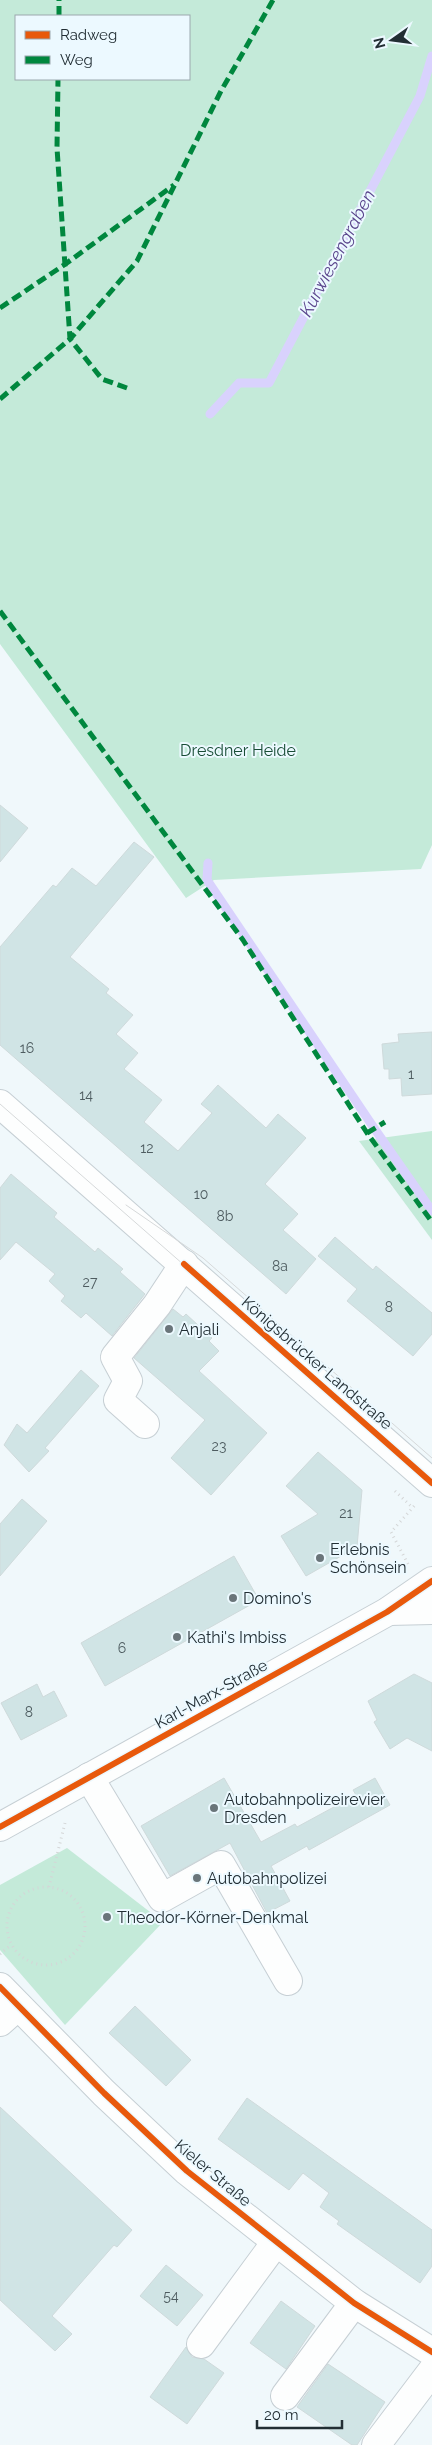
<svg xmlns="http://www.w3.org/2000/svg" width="432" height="2445" viewBox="0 0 432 2445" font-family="Raleway,sans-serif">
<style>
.green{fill:#c4ead9;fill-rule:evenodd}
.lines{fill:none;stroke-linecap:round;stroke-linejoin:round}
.stream{stroke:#d9d2fd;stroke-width:9}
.building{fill:#d0e4e5;stroke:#cfdadb}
.minor-casing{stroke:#c6cfd4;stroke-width:30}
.major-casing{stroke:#c6cfd4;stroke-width:30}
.path{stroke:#d4d6d7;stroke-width:3;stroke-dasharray:1 4;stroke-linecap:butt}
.minor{stroke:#fdfefe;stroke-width:28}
.major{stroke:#fdfefe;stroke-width:28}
.tram{stroke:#d6d9da;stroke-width:1}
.quiet{stroke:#00873e;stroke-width:5;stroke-dasharray:10 5;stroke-linecap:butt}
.cycleway-casing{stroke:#ecf9ff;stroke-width:9}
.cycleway{stroke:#e8590c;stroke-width:6}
.poi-dot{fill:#6a757a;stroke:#ecf9ff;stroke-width:2}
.labels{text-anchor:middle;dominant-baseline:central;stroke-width:4;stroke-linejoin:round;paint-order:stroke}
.number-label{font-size:14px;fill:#4e5c60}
.park-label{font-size:16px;fill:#184d36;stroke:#ecf9ff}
.poi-label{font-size:16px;fill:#222e34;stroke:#ecf9ff;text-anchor:start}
.street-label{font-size:16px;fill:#222e34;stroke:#ecf9ff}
.water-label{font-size:18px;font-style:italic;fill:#5a458d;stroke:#ecf9ff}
</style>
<rect width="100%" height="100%" fill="#f0f8fb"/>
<!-- green -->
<g class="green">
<path d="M0,0h432v845l-11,24 -207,11 -28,18 -186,-254zM16,16h173v63h-173z"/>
<polygon points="432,1131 432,1240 359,1141"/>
<polygon points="67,1848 163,1922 65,2025 0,1950 0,1885"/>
</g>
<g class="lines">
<!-- stream -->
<g class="stream">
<polyline points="210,414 239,383 269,383 420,96 432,56"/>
<polyline points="208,863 207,880 374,1128 432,1211"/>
</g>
</g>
<!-- building -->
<g class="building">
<polygon points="0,805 28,828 0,862"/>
<polygon points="134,842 154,857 70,957 109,989 106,993 133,1015 116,1034 138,1053 124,1069 162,1100 144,1122 178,1151 212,1113 201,1104 218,1085 266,1128 278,1114 306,1138 265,1184 298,1214 283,1230 316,1259 286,1294 0,1045 0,947 53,885 56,887 72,868 96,886"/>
<polygon points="432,1032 432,1094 402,1096 401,1078 389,1079 389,1069 384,1069 382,1044 399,1042 398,1034"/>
<polygon points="11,1174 57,1213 54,1217 95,1252 98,1248 123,1269 120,1272 145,1294 112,1336 86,1313 81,1318 61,1301 65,1296 49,1281 55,1274 16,1242 0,1260 0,1188"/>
<polygon points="335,1237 373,1270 376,1266 432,1313 432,1334 413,1356 347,1301 357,1289 318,1256"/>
<polygon points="173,1309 183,1317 186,1314 212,1338 209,1341 219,1351 199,1371 267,1433 211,1495 171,1458 205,1420 134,1358"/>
<polygon points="81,1370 99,1386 45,1448 49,1451 29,1472 4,1445 17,1424 27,1433"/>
<polygon points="318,1452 362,1490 357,1547 306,1576 281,1536 318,1514 286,1486"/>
<polygon points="22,1499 47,1521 0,1576 0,1524"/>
<polygon points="234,1556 259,1600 105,1686 81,1643"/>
<polygon points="414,1674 432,1683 432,1751 407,1738 390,1749 374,1722 377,1720 368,1701"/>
<polygon points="37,1684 43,1697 54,1691 67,1716 21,1740 1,1703"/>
<polygon points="224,1778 261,1842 295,1824 297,1827 356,1795 353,1790 375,1778 390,1805 309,1850 307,1846 271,1866 290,1901 267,1913 230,1843 170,1876 141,1826"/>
<polygon points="135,2006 191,2060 166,2086 109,2033"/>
<polygon points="247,2098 432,2230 432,2266 420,2283 337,2224 339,2221 320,2207 329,2193 303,2173 289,2190 218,2139"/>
<polygon points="0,2107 132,2230 117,2247 114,2245 52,2316 72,2334 55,2351 0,2300"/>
<polygon points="166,2265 203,2295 177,2326 140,2296"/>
<polygon points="281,2301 315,2326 286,2369 250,2343"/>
<polygon points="186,2347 192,2357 204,2359 224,2373 187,2424 150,2397"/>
<polygon points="328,2364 385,2402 357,2445 352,2445 297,2407"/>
</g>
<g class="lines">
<defs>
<g id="minor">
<polyline points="145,1424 118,1400 128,1381 115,1357 157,1305 184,1264"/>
<polyline points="89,1777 162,1898 221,1865 288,1981"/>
<polyline points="0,1987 104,2093 187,2171 354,2303 432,2352"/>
<polyline points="0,2022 18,2006"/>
<polyline points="201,2344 276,2242"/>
<polyline points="285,2396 354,2303"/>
<polyline points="376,2445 432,2371"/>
</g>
<g id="major">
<polyline points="0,1104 432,1483"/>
<polyline points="389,1611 432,1610"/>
<polyline points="0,1827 387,1612 432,1581"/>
</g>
</defs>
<!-- minor casing -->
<use href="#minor" class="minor-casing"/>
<!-- major casing -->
<use href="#major" class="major-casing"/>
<!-- path -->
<g class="path">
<polyline points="395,1491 413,1508"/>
<polyline points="408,1564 391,1532 416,1504"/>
<circle cx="46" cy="1926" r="39"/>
<polyline points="49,1887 65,1823"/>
<polyline points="0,1954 11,1945"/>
</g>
<!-- minor -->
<use href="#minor" class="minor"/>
<!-- major -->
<use href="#major" class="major"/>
<!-- tram -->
<g class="tram">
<polyline points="0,1104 432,1482"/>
<polyline points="126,1205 203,1258 432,1458"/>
</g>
<!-- quiet -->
<g class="quiet">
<polyline points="59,16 59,0"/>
<polyline points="0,308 64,265 174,185"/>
<polyline points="127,388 102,379 70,339 137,261 221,91 273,0"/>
<polyline points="0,399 70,339 57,148 58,79"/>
<polyline points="0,611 243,940 367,1133 432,1222"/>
<polyline points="367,1133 385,1122"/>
</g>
<defs>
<g id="cycleway">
<polyline points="184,1264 432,1483"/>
<polyline points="0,1827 387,1612 432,1581"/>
<polyline points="0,1987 104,2093 187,2171 354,2303 432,2352"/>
</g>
</defs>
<!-- cycleway casing -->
<use href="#cycleway" class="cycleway-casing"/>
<!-- cycleway -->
<use href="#cycleway" class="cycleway"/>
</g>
<!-- markers -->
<g class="poi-dot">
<circle cx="169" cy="1329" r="5"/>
<circle cx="320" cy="1558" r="5"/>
<circle cx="233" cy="1598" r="5"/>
<circle cx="177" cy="1637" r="5"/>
<circle cx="214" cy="1808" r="5"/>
<circle cx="197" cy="1878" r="5"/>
<circle cx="107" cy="1917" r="5"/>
</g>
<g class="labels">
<!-- number labels -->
<g class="number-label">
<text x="27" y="1048">16</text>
<text x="411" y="1074">1</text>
<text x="86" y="1095">14</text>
<text x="147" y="1148">12</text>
<text x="201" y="1194">10</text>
<text x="225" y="1216">8b</text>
<text x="280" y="1266">8a</text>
<text x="90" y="1282">27</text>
<text x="389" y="1307">8</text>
<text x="219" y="1446">23</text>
<text x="346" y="1513">21</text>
<text x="122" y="1648">6</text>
<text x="29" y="1712">8</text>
<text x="171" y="2296">54</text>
</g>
<!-- park labels -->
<g class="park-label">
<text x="238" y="750">Dresdner Heide</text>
</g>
<!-- poi labels -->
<g class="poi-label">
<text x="179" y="1329">Anjali</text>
<text x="330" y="1549">Erlebnis<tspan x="330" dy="18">Schönsein</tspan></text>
<text x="243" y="1598">Domino's</text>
<text x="187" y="1637">Kathi's Imbiss</text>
<text x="224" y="1799">Autobahnpolizeirevier<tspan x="224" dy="18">Dresden</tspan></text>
<text x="207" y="1878">Autobahnpolizei</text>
<text x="117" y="1917">Theodor-Körner-Denkmal</text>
</g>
<!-- street labels -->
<g class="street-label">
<text transform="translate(317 1363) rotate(41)">Königsbrücker Landstraße</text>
<text transform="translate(211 1694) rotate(-29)">Karl-Marx-Straße</text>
<text transform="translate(213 2173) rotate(40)">Kieler Straße</text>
</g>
<!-- water labels -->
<g class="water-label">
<text transform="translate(337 253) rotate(-62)">Kurwiesengraben</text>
</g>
</g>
<!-- legend -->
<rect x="15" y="15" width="175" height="65" fill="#ecf9ff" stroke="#9ba8ae"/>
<rect x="25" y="31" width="25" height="8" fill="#e8590c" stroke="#9ba8ae"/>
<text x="60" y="40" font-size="15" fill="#222e34">Radweg</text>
<rect x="25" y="56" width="25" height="8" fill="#00873e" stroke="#9ba8ae"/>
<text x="60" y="65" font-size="15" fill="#222e34">Weg</text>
<!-- north arrow -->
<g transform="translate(392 40) rotate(256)" stroke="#ecf9ff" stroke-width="4" paint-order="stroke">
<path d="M0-4L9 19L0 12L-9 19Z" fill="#222e34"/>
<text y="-8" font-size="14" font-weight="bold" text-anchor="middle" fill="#222e34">N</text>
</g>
<!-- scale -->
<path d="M257 2420v8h85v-8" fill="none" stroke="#222e34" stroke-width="2.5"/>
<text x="264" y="2420" font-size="15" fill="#222e34" stroke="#ecf9ff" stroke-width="4" paint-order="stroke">20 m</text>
</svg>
